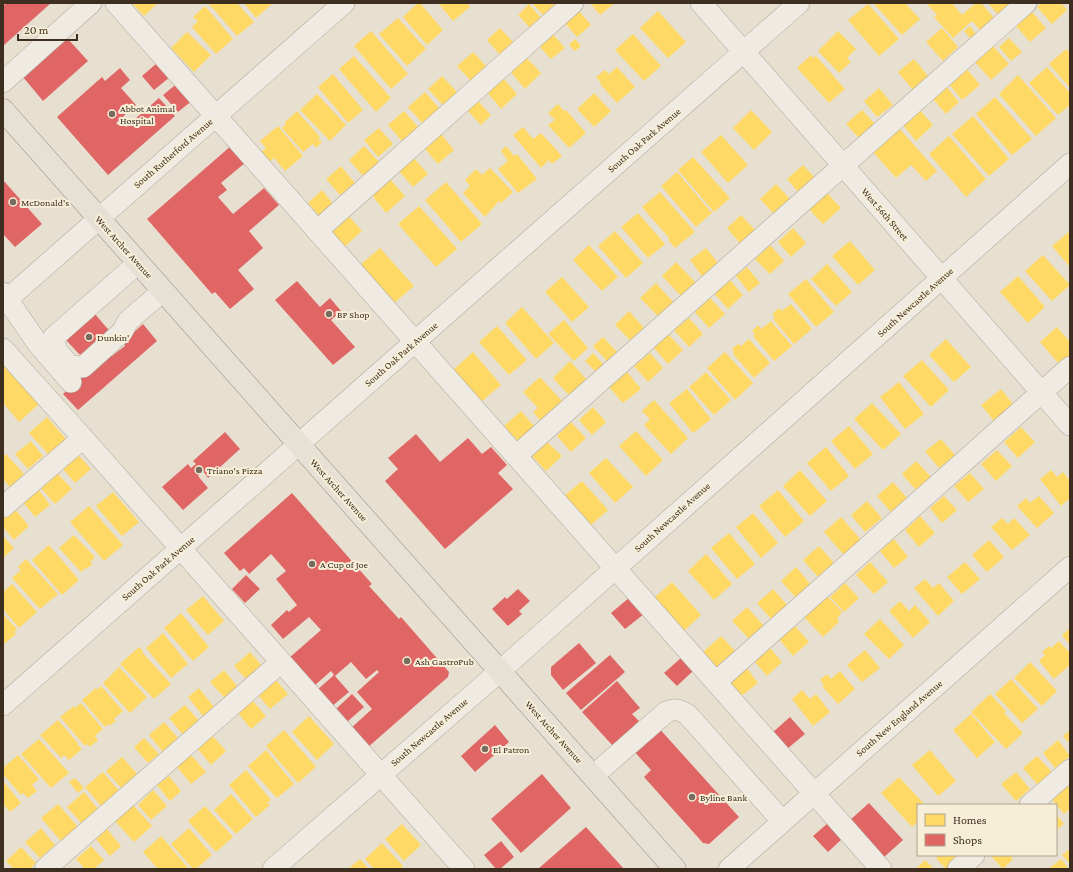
<svg xmlns="http://www.w3.org/2000/svg" width="1073" height="872" viewBox="0 0 1073 872" font-family="'Crimson Pro',serif">
<style>
.homes{fill:#ffd966}
.shops{fill:#e06666}
.lines{fill:none;stroke-linecap:round;stroke-linejoin:round}
.minor-casing{stroke:#ada599;stroke-width:22}
.major-casing{stroke:#928b80;stroke-width:23}
.minor{stroke:#efebe3;stroke-width:21}
.major{stroke:#e6e1d4;stroke-width:22}
.poi-dot{fill:#786c5e;stroke:#f7eed8;stroke-width:1.5}
.labels{text-anchor:middle;dominant-baseline:central;stroke-width:4;stroke-linejoin:round;paint-order:stroke}
.poi-label{font-size:10px;fill:#3d2e20;stroke:#f7eed8;text-anchor:start}
.street-label{font-size:10px;fill:#3d2e20;stroke:#f7eed8}
</style>
<rect width="100%" height="100%" fill="#e7e0d1"/>
<!-- homes -->
<g class="homes">
<polygon points="132,3 158,3 144,16"/>
<polygon points="208,3 237,3 254,22 237,36"/>
<polygon points="244,3 273,3 256,18"/>
<polygon points="418,3 420,3 443,30 427,45 403,17"/>
<polygon points="438,3 467,3 470,7 453,21"/>
<polygon points="532,3 556,3 543,15"/>
<polygon points="590,3 615,3 600,15"/>
<polygon points="875,3 905,3 920,19 902,35 874,4"/>
<polygon points="926,3 952,3 962,15 976,3 981,3 995,19 981,31 972,21 953,38 934,17 937,15"/>
<polygon points="988,3 1013,3 999,16"/>
<polygon points="1042,3 1061,3 1067,10 1052,24 1037,7"/>
<polygon points="529,4 542,19 532,30 518,15"/>
<polygon points="868,4 899,39 879,56 848,20"/>
<polygon points="205,6 233,39 216,54 192,27 198,21 193,17"/>
<polygon points="578,10 591,25 577,37 564,22"/>
<polygon points="658,11 686,42 668,58 640,28"/>
<polygon points="1032,12 1046,28 1030,42 1016,26"/>
<polygon points="398,18 426,49 407,66 379,34"/>
<polygon points="970,26 976,34 970,38 964,31"/>
<polygon points="500,28 514,43 501,56 487,40"/>
<polygon points="942,28 958,47 943,61 926,42"/>
<polygon points="371,31 408,74 391,89 354,46"/>
<polygon points="838,31 856,49 847,58 851,62 839,73 818,51"/>
<polygon points="187,32 211,55 194,72 171,48"/>
<polygon points="552,33 565,48 551,59 539,46"/>
<polygon points="633,34 661,66 644,81 615,50"/>
<polygon points="1009,38 1022,52 1011,61 999,47"/>
<polygon points="575,39 581,46 575,51 569,45"/>
<polygon points="993,46 1009,64 991,80 975,62"/>
<polygon points="1066,49 1070,53 1070,88 1049,64"/>
<polygon points="473,52 487,67 472,82 457,66"/>
<polygon points="811,55 813,58 816,56 845,89 829,103 797,68"/>
<polygon points="354,56 391,98 376,112 339,69"/>
<polygon points="526,57 541,73 525,89 510,71"/>
<polygon points="914,59 929,77 913,90 898,72"/>
<polygon points="617,67 635,87 617,103 600,84 601,83 596,77 605,70 609,74"/>
<polygon points="1047,67 1070,93 1070,105 1058,115 1029,83"/>
<polygon points="966,68 980,85 962,100 948,83"/>
<polygon points="333,74 363,110 348,123 318,87"/>
<polygon points="1018,75 1056,118 1036,136 999,94"/>
<polygon points="442,76 457,92 443,105 428,89"/>
<polygon points="503,78 517,94 501,109 487,92"/>
<polygon points="946,86 959,102 946,114 932,98"/>
<polygon points="879,88 893,105 877,117 864,101"/>
<polygon points="425,92 440,109 423,124 408,107"/>
<polygon points="594,93 611,111 594,127 577,109"/>
<polygon points="317,94 346,125 330,141 300,110"/>
<polygon points="995,97 1032,139 1012,155 976,114"/>
<polygon points="477,100 491,115 481,125 466,109"/>
<polygon points="558,104 564,111 566,110 586,133 569,148 548,125 555,120 548,113"/>
<polygon points="919,109 933,125 916,141 902,124"/>
<polygon points="751,110 772,132 754,150 733,128"/>
<polygon points="862,110 875,124 859,138 846,124"/>
<polygon points="297,111 320,137 318,139 322,142 316,148 313,144 303,152 282,128 286,124 284,123"/>
<polygon points="404,111 418,127 402,141 388,125"/>
<polygon points="973,116 1009,159 989,176 952,134"/>
<polygon points="278,126 303,156 285,171 274,158 269,162 261,152 266,148 260,141"/>
<polygon points="523,127 533,139 541,133 562,156 552,164 549,160 541,168 513,135"/>
<polygon points="898,127 937,171 926,181 911,165 896,178 872,151"/>
<polygon points="379,128 393,144 378,157 364,140"/>
<polygon points="441,134 454,150 438,164 424,148"/>
<polygon points="721,135 748,165 728,183 701,152"/>
<polygon points="949,136 986,179 966,197 929,154"/>
<polygon points="364,146 380,163 364,177 349,160"/>
<polygon points="506,146 514,156 517,154 537,179 518,193 498,169 508,161 501,151"/>
<polygon points="412,156 428,174 413,187 397,169"/>
<polygon points="693,157 730,198 714,212 678,170"/>
<polygon points="803,165 816,179 800,194 787,179"/>
<polygon points="341,166 355,183 340,195 326,179"/>
<polygon points="490,168 513,192 501,203 499,201 485,217 463,193 470,186 465,180 476,169 482,175"/>
<polygon points="677,172 712,213 696,227 661,186"/>
<polygon points="389,178 405,196 386,213 371,194"/>
<polygon points="446,182 482,224 461,242 425,200"/>
<polygon points="776,184 790,199 774,214 760,199"/>
<polygon points="322,190 334,205 320,217 308,203"/>
<polygon points="660,192 695,232 675,248 668,240 669,238 642,207"/>
<polygon points="826,192 841,208 823,224 808,208"/>
<polygon points="419,206 457,249 436,267 398,224"/>
<polygon points="638,213 665,244 648,258 621,227"/>
<polygon points="347,214 362,231 343,248 328,231"/>
<polygon points="741,215 757,232 742,246 727,228"/>
<polygon points="793,228 806,243 791,257 778,242"/>
<polygon points="615,231 643,263 626,278 598,246"/>
<polygon points="1070,231 1070,267 1052,246"/>
<polygon points="850,241 875,270 858,285 832,256"/>
<polygon points="589,245 618,277 602,291 573,260"/>
<polygon points="770,245 784,261 770,274 755,259"/>
<polygon points="380,248 414,286 393,304 360,265"/>
<polygon points="706,248 718,263 702,276 690,260"/>
<polygon points="1043,255 1070,285 1052,301 1025,271"/>
<polygon points="676,262 696,283 681,296 662,276"/>
<polygon points="827,264 852,292 836,306 811,279"/>
<polygon points="747,267 760,283 749,292 736,276"/>
<polygon points="1018,276 1045,307 1028,323 1000,292"/>
<polygon points="562,277 589,307 572,322 545,292"/>
<polygon points="729,279 743,295 728,309 714,293"/>
<polygon points="806,279 834,312 816,327 788,294"/>
<polygon points="656,283 674,303 659,317 640,298"/>
<polygon points="710,298 725,314 709,328 695,312"/>
<polygon points="791,304 812,329 794,344 773,319 775,317 772,314 779,308 782,311"/>
<polygon points="522,307 554,343 536,359 505,323"/>
<polygon points="629,311 644,328 630,340 615,325"/>
<polygon points="689,318 703,334 689,347 674,330"/>
<polygon points="564,320 588,348 574,361 548,334"/>
<polygon points="771,321 792,346 774,361 753,336 755,334 752,331 758,325 761,329"/>
<polygon points="497,326 527,360 509,375 479,342"/>
<polygon points="1057,327 1070,342 1070,355 1059,364 1040,342"/>
<polygon points="668,334 683,350 668,364 654,348"/>
<polygon points="603,337 617,352 607,361 593,346"/>
<polygon points="749,339 770,363 754,378 733,354 734,352 732,349 738,344 741,346"/>
<polygon points="946,339 971,367 954,382 929,355"/>
<polygon points="473,352 501,385 480,403 452,371"/>
<polygon points="725,352 753,383 735,400 707,368"/>
<polygon points="593,353 605,366 597,373 585,361"/>
<polygon points="650,353 663,368 648,382 634,366"/>
<polygon points="922,360 949,390 931,407 903,376"/>
<polygon points="570,361 586,379 569,395 553,378"/>
<polygon points="6,364 40,403 19,422 3,403 3,367"/>
<polygon points="627,372 641,389 623,403 609,387"/>
<polygon points="706,372 731,400 714,415 689,387"/>
<polygon points="540,377 562,401 540,420 533,412 538,408 523,392"/>
<polygon points="899,382 924,414 905,429 880,397"/>
<polygon points="687,389 711,419 693,433 669,403"/>
<polygon points="1001,389 1014,405 994,421 981,405"/>
<polygon points="654,400 688,438 671,454 644,425 650,419 642,411"/>
<polygon points="872,403 901,434 883,450 854,419"/>
<polygon points="593,407 606,422 592,435 579,420"/>
<polygon points="521,411 535,427 519,442 504,426"/>
<polygon points="47,417 66,439 49,455 29,433"/>
<polygon points="571,422 586,438 571,452 557,436"/>
<polygon points="849,426 873,454 855,469 831,441"/>
<polygon points="1021,427 1035,442 1018,458 1004,442"/>
<polygon points="636,431 663,460 646,476 619,446"/>
<polygon points="941,439 955,455 939,468 925,451"/>
<polygon points="31,441 43,456 28,469 15,454"/>
<polygon points="547,442 562,456 546,471 532,456"/>
<polygon points="826,447 849,476 831,491 807,463"/>
<polygon points="997,450 1012,466 996,481 981,464"/>
<polygon points="6,454 24,474 10,487 3,479 3,456"/>
<polygon points="78,455 91,469 75,483 63,469"/>
<polygon points="606,458 633,487 615,503 589,473"/>
<polygon points="916,461 931,477 916,490 902,474"/>
<polygon points="800,470 827,501 810,516 783,486"/>
<polygon points="1051,470 1057,477 1063,472 1070,481 1070,498 1061,506 1040,479"/>
<polygon points="56,472 72,489 55,504 40,487"/>
<polygon points="970,473 984,489 968,502 954,486"/>
<polygon points="582,481 608,510 590,526 564,496"/>
<polygon points="893,482 907,498 891,512 877,496"/>
<polygon points="39,490 50,505 35,517 23,502"/>
<polygon points="778,490 804,521 785,537 759,506"/>
<polygon points="113,492 139,522 122,536 96,506"/>
<polygon points="944,496 957,510 942,523 930,508"/>
<polygon points="1039,496 1054,513 1037,528 1017,506 1026,498 1030,503"/>
<polygon points="867,501 882,518 865,532 851,515"/>
<polygon points="89,506 123,545 104,561 70,522"/>
<polygon points="14,508 29,526 14,540 3,527 3,518"/>
<polygon points="753,513 778,543 761,558 736,527"/>
<polygon points="920,516 935,533 919,547 905,530"/>
<polygon points="841,517 861,540 844,555 824,532"/>
<polygon points="1002,518 1008,524 1014,518 1030,535 1012,550 991,527"/>
<polygon points="729,533 755,564 737,579 711,548"/>
<polygon points="74,535 95,557 90,562 93,564 86,569 85,568 81,572 59,548"/>
<polygon points="3,536 14,548 3,558"/>
<polygon points="894,539 908,557 894,568 880,551"/>
<polygon points="989,540 1004,557 987,572 972,555"/>
<polygon points="49,545 79,580 62,595 32,560"/>
<polygon points="819,546 834,563 818,577 803,560"/>
<polygon points="706,554 732,584 714,600 688,571"/>
<polygon points="26,559 58,594 40,609 12,578 21,570 18,567"/>
<polygon points="870,562 888,582 874,594 856,575"/>
<polygon points="965,562 980,579 962,594 947,577"/>
<polygon points="796,567 811,585 796,598 781,581"/>
<polygon points="925,579 933,588 939,583 954,601 938,616 914,588"/>
<polygon points="672,582 701,615 684,631 654,598"/>
<polygon points="845,583 859,598 844,612 830,597"/>
<polygon points="12,584 37,612 19,628 3,609 3,592"/>
<polygon points="773,589 788,606 772,620 757,603"/>
<polygon points="203,596 224,621 208,635 186,610"/>
<polygon points="827,596 842,612 837,619 839,622 823,637 804,617"/>
<polygon points="900,601 909,611 915,605 930,622 913,638 889,611"/>
<polygon points="747,607 764,626 749,639 732,621"/>
<polygon points="181,613 209,647 193,661 164,628"/>
<polygon points="3,614 17,629 14,632 16,634 3,645"/>
<polygon points="880,619 904,645 889,659 864,634"/>
<polygon points="795,626 809,642 793,656 779,639"/>
<polygon points="1070,628 1070,645 1062,635"/>
<polygon points="163,633 188,664 171,678 146,648"/>
<polygon points="721,636 735,651 716,667 703,652"/>
<polygon points="1059,641 1070,653 1070,665 1054,679 1039,661 1045,655 1042,652 1049,646 1051,648"/>
<polygon points="139,647 143,651 142,652 171,684 154,699 120,664"/>
<polygon points="770,648 782,662 767,676 755,662"/>
<polygon points="865,650 880,668 862,682 847,665"/>
<polygon points="250,652 263,667 247,680 234,666"/>
<polygon points="1030,662 1057,691 1042,706 1014,678"/>
<polygon points="119,667 147,697 130,713 103,683"/>
<polygon points="747,668 758,683 741,696 729,681"/>
<polygon points="224,670 238,687 225,698 210,682"/>
<polygon points="840,671 855,689 838,704 822,686 824,685 820,680 827,674 831,679"/>
<polygon points="275,679 288,694 270,709 257,694"/>
<polygon points="1011,679 1038,709 1022,723 995,694"/>
<polygon points="101,686 123,711 114,719 116,721 109,726 108,724 105,727 82,700 96,688 97,690"/>
<polygon points="199,688 214,707 203,716 188,697"/>
<polygon points="802,690 810,699 816,694 830,712 813,726 792,699"/>
<polygon points="990,694 1006,711 1004,713 1023,733 1006,749 971,712"/>
<polygon points="253,701 266,716 251,729 238,713"/>
<polygon points="81,703 103,729 95,736 98,740 90,747 87,744 85,746 60,717 74,706 75,708"/>
<polygon points="185,705 200,722 184,736 169,718"/>
<polygon points="971,714 995,742 977,758 953,730"/>
<polygon points="309,716 334,744 317,760 292,732"/>
<polygon points="58,720 78,743 77,744 82,749 69,760 64,755 61,758 40,735"/>
<polygon points="164,722 178,738 163,752 149,735"/>
<polygon points="284,730 316,767 298,783 266,746"/>
<polygon points="1070,730 1070,744 1063,736"/>
<polygon points="211,734 226,751 211,765 196,747"/>
<polygon points="144,738 159,754 148,763 134,747"/>
<polygon points="39,739 69,773 51,788 21,754"/>
<polygon points="1058,740 1070,756 1055,768 1043,753"/>
<polygon points="266,750 294,784 277,798 248,766"/>
<polygon points="930,750 956,781 938,796 912,765"/>
<polygon points="18,755 39,779 32,785 37,791 28,798 23,793 21,795 3,774 3,768"/>
<polygon points="191,755 206,772 191,784 177,767"/>
<polygon points="1037,756 1052,772 1038,785 1023,768"/>
<polygon points="122,757 139,776 123,790 106,771"/>
<polygon points="246,770 271,800 267,803 270,805 256,817 229,785"/>
<polygon points="103,772 120,792 102,807 85,787"/>
<polygon points="1016,772 1030,789 1016,801 1001,784"/>
<polygon points="169,776 181,791 170,801 157,785"/>
<polygon points="899,777 925,805 918,805 918,821 912,827 881,793"/>
<polygon points="75,778 84,788 78,793 69,782"/>
<polygon points="3,781 21,803 10,812 5,806 3,807"/>
<polygon points="1068,784 1070,786 1070,809 1064,814 1051,798"/>
<polygon points="153,790 167,806 151,820 138,805"/>
<polygon points="84,792 99,810 83,825 67,807"/>
<polygon points="231,794 253,819 236,834 214,810"/>
<polygon points="58,804 78,827 61,841 41,818"/>
<polygon points="133,805 152,826 134,842 115,821"/>
<polygon points="205,806 233,837 216,852 188,821"/>
<polygon points="1056,814 1064,824 1056,830"/>
<polygon points="402,824 421,845 404,861 385,839"/>
<polygon points="41,828 55,845 40,858 25,842"/>
<polygon points="189,828 212,855 196,869 193,869 171,844"/>
<polygon points="107,829 121,846 110,856 96,839"/>
<polygon points="161,836 189,869 158,869 143,852"/>
<polygon points="382,843 403,866 400,869 374,869 365,859"/>
<polygon points="91,846 104,860 94,869 85,869 76,859"/>
<polygon points="21,847 36,863 30,869 14,869 6,861"/>
<polygon points="1070,849 1070,864 1062,855"/>
<polygon points="939,855 959,855 960,857 946,869 936,858"/>
<polygon points="990,855 1010,855 1013,859 1003,869"/>
<polygon points="360,859 369,869 348,869"/>
<polygon points="1061,859 1069,869 1048,869"/>
<polygon points="925,860 934,869 916,869"/>
</g>
<!-- shops -->
<g class="shops">
<polygon points="7,3 51,3 3,46 3,6"/>
<polygon points="67,38 88,61 43,101 23,77"/>
<polygon points="157,63 170,77 154,90 142,76"/>
<polygon points="120,68 130,80 121,88 136,105 116,123 118,125 121,122 126,127 159,98 175,116 108,175 57,117 102,77 105,81"/>
<polygon points="179,82 193,100 178,112 163,95"/>
<polygon points="232,145 246,162 221,183 227,190 218,197 233,214 264,188 279,205 249,231 263,248 238,270 254,289 230,309 215,292 212,294 147,219"/>
<polygon points="3,180 42,224 15,247 3,234"/>
<polygon points="297,281 320,307 330,298 341,311 331,320 355,347 333,365 275,300"/>
<polygon points="95,314 112,334 87,355 79,354 66,340"/>
<polygon points="143,324 157,341 78,410 63,394 109,354 112,356 125,346 124,341"/>
<polygon points="225,432 240,449 208,478 203,471 198,476 208,488 183,510 162,487 188,464 191,468 196,464 193,461"/>
<polygon points="416,434 440,462 468,438 482,454 491,447 507,465 498,473 513,489 445,549 385,481 398,469 388,458"/>
<polygon points="292,493 372,584 369,586 399,619 401,617 449,672 448,677 367,748 350,729 372,709 357,692 379,672 377,670 366,679 351,662 335,676 349,692 331,707 317,690 334,675 331,671 314,686 289,658 321,630 309,617 283,639 271,625 287,610 289,612 297,605 276,579 286,571 271,554 249,574 244,568 240,571 224,553"/>
<polygon points="246,575 260,589 245,603 232,589"/>
<polygon points="518,589 530,601 519,611 522,614 508,626 492,609 505,597 507,599"/>
<polygon points="630,597 644,614 625,629 611,613"/>
<polygon points="579,643 596,663 563,690 551,675 551,667"/>
<polygon points="610,655 625,672 581,710 566,693"/>
<polygon points="682,657 694,670 677,686 664,673"/>
<polygon points="617,681 640,708 632,714 639,721 613,746 582,712"/>
<polygon points="352,694 364,707 347,722 336,709"/>
<polygon points="790,717 805,734 787,749 772,733"/>
<polygon points="495,725 509,742 475,772 461,756"/>
<polygon points="657,726 739,817 709,844 703,843 644,777 651,770 632,749"/>
<polygon points="542,774 571,808 521,853 491,819"/>
<polygon points="869,803 903,840 883,858 849,821"/>
<polygon points="828,823 843,838 828,852 813,836"/>
<polygon points="586,827 624,869 538,869"/>
<polygon points="501,841 514,857 500,869 496,869 484,855"/>
</g>
<g class="lines">
<defs>
<g id="minor">
<polyline points="116,3 881,869"/>
<polyline points="701,3 1070,425"/>
<polyline points="3,82 91,3"/>
<polyline points="317,231 573,3"/>
<polyline points="138,263 54,337 56,350 70,366 83,367 122,332 128,321 163,291"/>
<polyline points="3,293 38,344 71,382"/>
<polyline points="3,303 344,3"/>
<polyline points="3,349 83,438 464,869"/>
<polyline points="516,456 1026,3"/>
<polyline points="3,507 83,438"/>
<polyline points="716,682 1070,367"/>
<polyline points="3,705 799,3"/>
<path d="M593,776l72,-63c9,-5 14,-4 23,2l94,106"/>
<polyline points="1030,805 1070,770"/>
<polyline points="45,869 281,662"/>
<polyline points="273,869 500,671 1070,164"/>
<polyline points="729,869 1070,567"/>
<polyline points="958,869 974,855"/>
</g>
<polyline id="major" points="3,110 675,869"/>
</defs>
<!-- minor casing -->
<use href="#minor" class="minor-casing"/>
<!-- major casing -->
<use href="#major" class="major-casing"/>
<!-- minor -->
<use href="#minor" class="minor"/>
<!-- major -->
<use href="#major" class="major"/>
</g>
<!-- markers -->
<g class="poi-dot">
<circle cx="112" cy="114" r="4"/>
<circle cx="13" cy="202" r="4"/>
<circle cx="329" cy="314" r="4"/>
<circle cx="89" cy="337" r="4"/>
<circle cx="199" cy="470" r="4"/>
<circle cx="312" cy="564" r="4"/>
<circle cx="407" cy="661" r="4"/>
<circle cx="485" cy="749" r="4"/>
<circle cx="692" cy="797" r="4"/>
</g>
<g class="labels">
<!-- poi labels -->
<g class="poi-label">
<text x="120" y="108">Abbot Animal<tspan x="120" dy="12">Hospital</tspan></text>
<text x="21" y="202">McDonald's</text>
<text x="337" y="314">BP Shop</text>
<text x="97" y="337">Dunkin'</text>
<text x="207" y="470">Triano's Pizza</text>
<text x="320" y="564">A Cup of Joe</text>
<text x="415" y="661">Ash GastroPub</text>
<text x="493" y="749">El Patron</text>
<text x="700" y="797">Byline Bank</text>
</g>
<!-- street labels -->
<g class="street-label">
<text transform="translate(644 140) rotate(-41)">South Oak Park Avenue</text>
<text transform="translate(173 153) rotate(-41)">South Rutherford Avenue</text>
<text transform="translate(885 214) rotate(49)">West 56th Street</text>
<text transform="translate(124 247) rotate(48)">West Archer Avenue</text>
<text transform="translate(915 302) rotate(-42)">South Newcastle Avenue</text>
<text transform="translate(401 354) rotate(-41)">South Oak Park Avenue</text>
<text transform="translate(339 490) rotate(48)">West Archer Avenue</text>
<text transform="translate(672 517) rotate(-42)">South Newcastle Avenue</text>
<text transform="translate(158 568) rotate(-41)">South Oak Park Avenue</text>
<text transform="translate(899 718) rotate(-41)">South New England Avenue</text>
<text transform="translate(429 732) rotate(-41)">South Newcastle Avenue</text>
<text transform="translate(554 732) rotate(48)">West Archer Avenue</text>
</g>
</g>
<!-- border -->
<rect width="1073" height="872" fill="none" stroke="#3d2e20" stroke-width="8"/>
<!-- legend -->
<rect x="917" y="804" width="140" height="52" fill="#f7eed8" stroke="#ada18e"/>
<rect x="925" y="814" width="20" height="12" fill="#ffd966" stroke="#ada18e"/>
<text x="953" y="824" font-size="12" fill="#3d2e20">Homes</text>
<rect x="925" y="834" width="20" height="12" fill="#e06666" stroke="#ada18e"/>
<text x="953" y="844" font-size="12" fill="#3d2e20">Shops</text>
<!-- scale -->
<path d="M18 34v6h59v-6" fill="none" stroke="#3d2e20" stroke-width="2"/>
<text x="24" y="34" font-size="12" fill="#3d2e20" stroke="#f7eed8" stroke-width="3" paint-order="stroke">20 m</text>
</svg>
